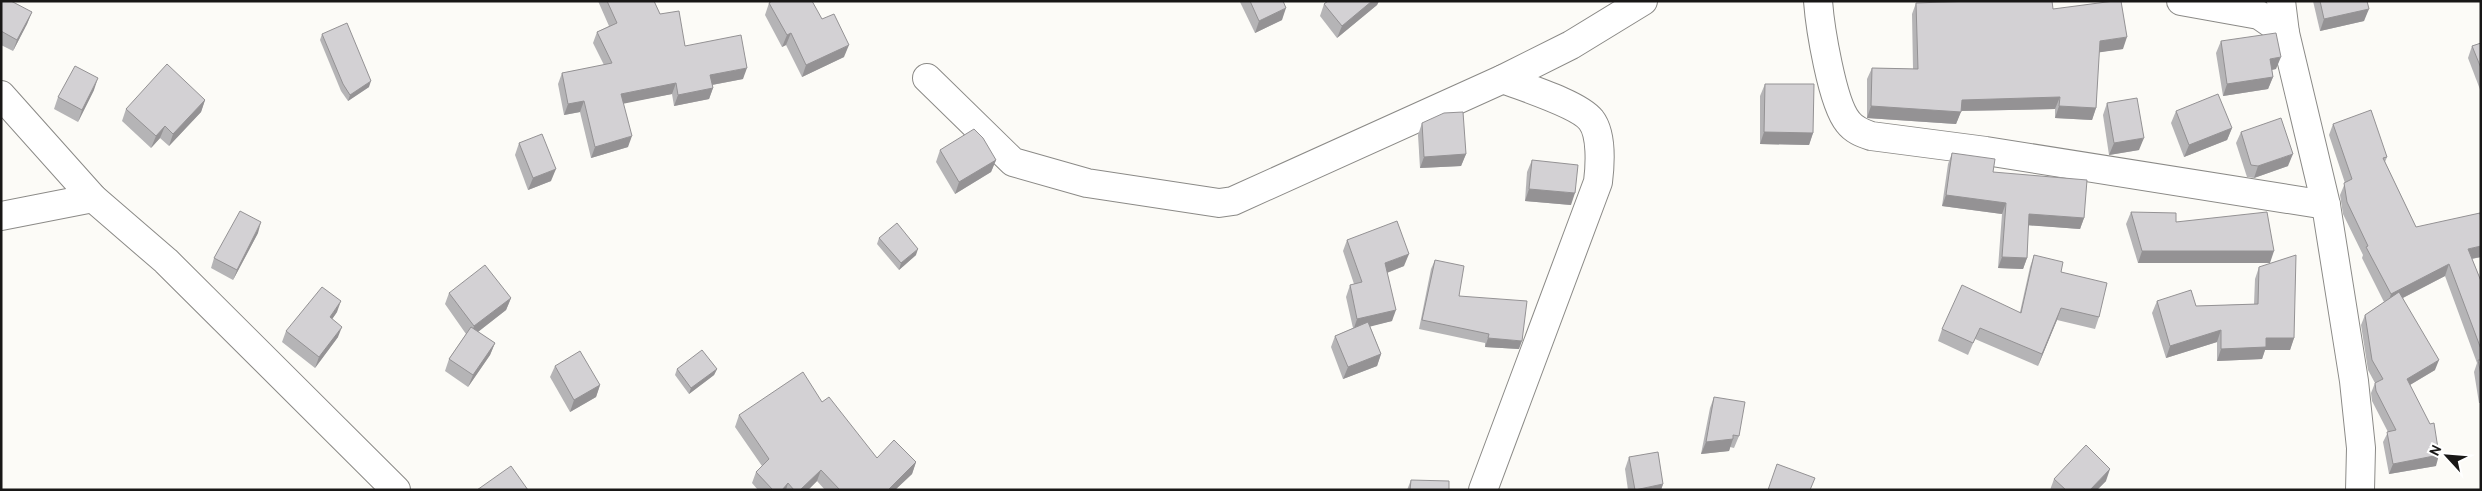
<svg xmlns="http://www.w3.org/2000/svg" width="2482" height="491" viewBox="0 0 2482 491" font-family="Overpass,sans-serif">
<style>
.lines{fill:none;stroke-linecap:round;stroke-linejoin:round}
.minor-casing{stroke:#8b8a87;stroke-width:30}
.tertiary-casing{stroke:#8b8a87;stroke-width:30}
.minor{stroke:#fff;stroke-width:28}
.tertiary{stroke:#fff;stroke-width:28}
.wall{fill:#b5b4b6}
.shaded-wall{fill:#949294}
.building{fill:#d3d1d4;stroke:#949294}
</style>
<rect width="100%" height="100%" fill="#fcfbf7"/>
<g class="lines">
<defs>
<g id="minor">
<path d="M1818,1c2,26 14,102 30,121 6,8 14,11 23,14l115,15 340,54"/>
<polyline points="2181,1 2259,15 2285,33"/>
<polyline points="2281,1 2285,33 2326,205 2354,381 2361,448 2360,490"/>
<polyline points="927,78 1013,162 1087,183 1219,203 1233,201 1503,79 1571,45 1643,1"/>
<polyline points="1,216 93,198"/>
<path d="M1483,490l115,-308c2,-16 4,-48 -7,-62 -12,-16 -68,-33 -88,-41"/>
</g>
<polyline id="tertiary" points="1,95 93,198 166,261 396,490"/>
</defs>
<!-- minor casing -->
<use href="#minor" class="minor-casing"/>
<!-- tertiary casing -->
<use href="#tertiary" class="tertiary-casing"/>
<!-- minor -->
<use href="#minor" class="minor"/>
<!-- tertiary -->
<use href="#tertiary" class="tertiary"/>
</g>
<!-- wall -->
<g class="wall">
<polygon points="1,1 32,12 27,24 13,51 1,45"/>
<polygon points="598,1 654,1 660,14 685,46 743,79 712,85 713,88 709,99 674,106 672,94 623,103 628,147 591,158 580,112 564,115 558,84 562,73 604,65 593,43 597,32 609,26"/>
<polygon points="1241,1 1283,1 1282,20 1255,33 1240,2"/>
<polygon points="1327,1 1379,1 1377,5 1337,38 1320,16 1324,4"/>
<polygon points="2313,1 2367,1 2364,21 2320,31"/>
<polygon points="769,3 822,19 844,57 802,77 786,45 782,47 765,15"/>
<polygon points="1916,3 2053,9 2123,49 2099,52 2096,108 2092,120 2055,118 2055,109 1961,111 1956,124 1867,118 1867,79 1872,68 1913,69 1912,14"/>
<polygon points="322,34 369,87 348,101 341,91 320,40"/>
<polygon points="2221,41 2276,69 2272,70 2273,77 2268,89 2223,96 2216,53"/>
<polygon points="2481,43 2481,92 2468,58 2472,46"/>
<polygon points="1765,84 1813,133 1809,145 1760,144 1760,96"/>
<polygon points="94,90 78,122 54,109 58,97"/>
<polygon points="205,100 201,112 169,146 160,138 151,148 122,121 126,109"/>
<polygon points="2107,103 2139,150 2109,155 2103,115"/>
<polygon points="2176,111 2232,128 2227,140 2184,157 2171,123"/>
<polygon points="1422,123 1466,154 1461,166 1420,168 1418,135"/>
<polygon points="2333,124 2387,157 2385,162 2416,227 2481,257 2472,259 2481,281 2481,403 2479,403 2474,372 2477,363 2445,276 2403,298 2435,370 2410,385 2436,466 2389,474 2383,442 2388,432 2372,401 2371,393 2375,383 2368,370 2361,325 2365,315 2384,302 2362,258 2363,255 2343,214 2340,195 2345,183 2329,135"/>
<polygon points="2241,132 2288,166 2254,178 2247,177 2236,143"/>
<polygon points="519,143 551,181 528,190 515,155"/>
<polygon points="940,150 996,160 991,172 955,194 936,162"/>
<polygon points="1952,153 1993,172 2084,218 2080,229 2028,225 2027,258 2023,269 1998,268 2002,214 1942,206 1948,164"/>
<polygon points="1532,160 1571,205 1525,201 1527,172"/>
<polygon points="2131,212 2176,222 2270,263 2138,263 2126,224"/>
<polygon points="258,233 233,280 211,268 214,258"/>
<polygon points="879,238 916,255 899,270 877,244"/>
<polygon points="1347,240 1404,266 1387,273 1392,321 1370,326 1381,354 1377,366 1343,379 1331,347 1335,336 1353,328 1346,297 1350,285 1354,284 1343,251"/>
<polygon points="2034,255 2061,272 2099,317 2095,329 2057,320 2038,366 1975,339 1968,355 1938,341 1942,329 2020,312 2030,267"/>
<polygon points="1435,260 1459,296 1519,349 1485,347 1485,343 1419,329 1431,269"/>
<polygon points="2259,267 2294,338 2290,350 2265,350 2262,359 2217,361 2217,342 2166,358 2152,313 2157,301 2196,306 2254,304 2255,279"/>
<polygon points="449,293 511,298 506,310 478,332 495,343 490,355 468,387 445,371 449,359 466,334 445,304"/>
<polygon points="337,312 332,319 338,337 315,368 282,342 286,331"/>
<polygon points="555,366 600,385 596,397 570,412 550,377"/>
<polygon points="677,369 717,369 714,375 689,394 675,375"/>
<polygon points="1714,397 1739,436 1734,448 1730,447 1729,451 1701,454 1710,408"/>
<polygon points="822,402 877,458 916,462 912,474 895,490 825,490 817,481 808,490 758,490 752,483 756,472 762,466 735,427 739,415"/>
<polygon points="1629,457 1663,484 1661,490 1628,490 1625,469"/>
<polygon points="2054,479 2106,481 2097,490 2050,490"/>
<polygon points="1411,480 1449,490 1407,490"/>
</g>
<!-- shaded-wall -->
<g class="shaded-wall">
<polygon points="1372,1 1379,1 1377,5 1337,38 1342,26"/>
<polygon points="1286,8 1282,20 1255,33 1259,21"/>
<polygon points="2369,9 2364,21 2320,31 2324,19"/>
<polygon points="32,12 27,24 13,51 17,40"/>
<polygon points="791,33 786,45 782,47 787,35"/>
<polygon points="2127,37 2123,49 2095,53 2100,41"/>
<polygon points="849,45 844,57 802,77 806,65"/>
<polygon points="2281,57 2276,69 2265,71 2270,59"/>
<polygon points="747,68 743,79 706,86 710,75"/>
<polygon points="2273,77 2268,89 2223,96 2227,84"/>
<polygon points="98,78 94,90 78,122 82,110"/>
<polygon points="371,81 369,87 348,101 350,95"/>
<polygon points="676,83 672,94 617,105 621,94"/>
<polygon points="713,88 709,99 674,106 678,95"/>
<polygon points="2060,97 2055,109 1957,111 1962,100"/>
<polygon points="205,100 201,112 169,146 173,134"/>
<polygon points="584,101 580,112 564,115 568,104"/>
<polygon points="1871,106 1961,112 1956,124 1867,118"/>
<polygon points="2059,106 2096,108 2092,120 2055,118"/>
<polygon points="165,126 160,138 151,148 156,136"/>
<polygon points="2232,128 2227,140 2184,157 2189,145"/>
<polygon points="1764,132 1813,133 1809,145 1760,144"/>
<polygon points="632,136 628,147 591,158 595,147"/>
<polygon points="2144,138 2139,150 2109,155 2114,143"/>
<polygon points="1466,154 1461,166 1420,168 1424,157"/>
<polygon points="2293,154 2288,166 2254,178 2258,166"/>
<polygon points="996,160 991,172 955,194 959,182"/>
<polygon points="556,169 551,181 528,190 533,178"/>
<polygon points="1529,189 1575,193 1571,205 1525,201"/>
<polygon points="1946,195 2006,203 2002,214 1942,206"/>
<polygon points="2029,214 2084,218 2080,229 2025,225"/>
<polygon points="261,222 258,233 233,280 237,270"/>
<polygon points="2481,246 2481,257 2464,260 2468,249"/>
<polygon points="918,249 916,255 899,270 901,263"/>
<polygon points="2142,251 2274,251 2270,263 2138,263"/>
<polygon points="1409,254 1404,266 1381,275 1385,263"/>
<polygon points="2002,257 2027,258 2023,269 1998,268"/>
<polygon points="2449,264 2445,276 2387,306 2391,294"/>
<polygon points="511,298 506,310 470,338 474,326"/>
<polygon points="341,301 337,312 326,328 330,317"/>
<polygon points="2061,308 2057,320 2038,366 2042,354"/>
<polygon points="1396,310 1392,321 1353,331 1357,319"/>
<polygon points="342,327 338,337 315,368 319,357"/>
<polygon points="2221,330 2217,342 2166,358 2170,346"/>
<polygon points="1488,338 1522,341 1519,349 1485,347"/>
<polygon points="2266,338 2294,338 2290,350 2265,350 2262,359 2217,361 2221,349"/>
<polygon points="495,343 490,355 468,387 473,375"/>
<polygon points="1381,354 1377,366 1343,379 1348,367"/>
<polygon points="2439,360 2435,370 2403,389 2407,379"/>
<polygon points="717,369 714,375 689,394 691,388"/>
<polygon points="600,385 596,397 570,412 574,400"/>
<polygon points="1733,439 1729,451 1701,454 1706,442"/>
<polygon points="2439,455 2436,466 2389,474 2393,464"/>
<polygon points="916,462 912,474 895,490 888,490"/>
<polygon points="2110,469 2106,481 2097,490 2090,490"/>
<polygon points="821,470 817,481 808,490 800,490"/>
<polygon points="788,483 786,490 782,490"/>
<polygon points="1663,484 1661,490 1635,490"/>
</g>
<!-- building -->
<g class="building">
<polygon points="1,1 11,1 32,12 17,40 1,31"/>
<polygon points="607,1 654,1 660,14 679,11 685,46 741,35 747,68 710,75 713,88 678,95 676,83 621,94 632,136 595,147 584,101 568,104 562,73 612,63 597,32 617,23"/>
<polygon points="772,1 812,1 822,19 834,14 849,45 806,65 791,33 787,35 769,3"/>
<polygon points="1250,1 1283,1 1286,8 1259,21"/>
<polygon points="1328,1 1372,1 1342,26 1324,4"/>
<polygon points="1973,1 2052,1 2053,9 2114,1 2121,1 2127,37 2100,41 2096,108 2059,106 2060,97 1962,100 1961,112 1871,106 1872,68 1918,69 1916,3"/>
<polygon points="2320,1 2367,1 2369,9 2324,19"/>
<polygon points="347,23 371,81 350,95 343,84 322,34"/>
<polygon points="2276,33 2281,57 2270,59 2273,77 2227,84 2221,41"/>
<polygon points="2481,43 2481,68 2472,46"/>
<polygon points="167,64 205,100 173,134 165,126 156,136 126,109"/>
<polygon points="75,66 98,78 82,110 58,97"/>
<polygon points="1765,84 1814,84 1813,133 1764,132"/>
<polygon points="2218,94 2232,128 2189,145 2176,111"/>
<polygon points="2137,98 2144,138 2114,143 2107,103"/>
<polygon points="2371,110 2387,157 2383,158 2416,227 2480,213 2481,218 2481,246 2468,249 2481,281 2481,349 2449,264 2391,294 2366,247 2368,246 2347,202 2344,183 2352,179 2333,124"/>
<polygon points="1463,112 1466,154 1424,157 1422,123 1444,113"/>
<polygon points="2281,118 2293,154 2258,166 2251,165 2241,132"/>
<polygon points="974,129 983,138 996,160 959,182 940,150"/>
<polygon points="542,134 556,169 533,178 519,143"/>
<polygon points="1952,153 1995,159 1993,172 2087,180 2084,218 2029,214 2027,258 2002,257 2006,203 1946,195"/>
<polygon points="1532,160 1578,165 1575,193 1529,189"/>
<polygon points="240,211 261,222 237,270 214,258"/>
<polygon points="2131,212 2176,213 2176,222 2267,212 2274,251 2142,251"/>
<polygon points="1397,221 1409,254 1385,263 1396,310 1357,319 1350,285 1362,282 1347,240"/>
<polygon points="897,223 918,249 901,263 879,238"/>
<polygon points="2034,255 2063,262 2061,272 2107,283 2099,317 2061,308 2042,354 1980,328 1973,343 1942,329 1962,285 2021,313"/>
<polygon points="2296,255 2294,338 2266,338 2266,347 2221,349 2221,330 2170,346 2157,301 2191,290 2196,306 2258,304 2259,267"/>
<polygon points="1435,260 1464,266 1459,296 1527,301 1522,341 1488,338 1489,334 1422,320"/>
<polygon points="485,265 511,298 474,326 449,293"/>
<polygon points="322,287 341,301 330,317 342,327 319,357 286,331"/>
<polygon points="2399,292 2439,360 2407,379 2430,424 2434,423 2439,455 2393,464 2387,432 2396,430 2376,391 2375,383 2383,379 2372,360 2365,315"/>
<polygon points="1368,322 1381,354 1348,367 1335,336"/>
<polygon points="471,327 495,343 473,375 449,359"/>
<polygon points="702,350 717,369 691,388 677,369"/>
<polygon points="580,351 600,385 574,400 555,366"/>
<polygon points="2478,360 2481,360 2481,375"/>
<polygon points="803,372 822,402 829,397 877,458 894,440 916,462 888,490 840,490 821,470 800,490 794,490 788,483 782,490 773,490 756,472 769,459 739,415"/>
<polygon points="1714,397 1745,402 1739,436 1733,435 1733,439 1706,442"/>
<polygon points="2086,445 2110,469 2090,490 2066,490 2054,479"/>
<polygon points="1658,452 1663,484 1635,490 1629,457"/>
<polygon points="1777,464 1815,478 1810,490 1768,490"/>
<polygon points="511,466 528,490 477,490"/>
<polygon points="1411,480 1449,481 1449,490 1410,490"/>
</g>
<!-- border -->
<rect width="2482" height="491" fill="none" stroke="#181716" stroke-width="5"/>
<!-- north arrow -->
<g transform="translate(2447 456) rotate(296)" stroke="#ffffff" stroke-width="4" paint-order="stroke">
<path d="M0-4L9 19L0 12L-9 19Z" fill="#181716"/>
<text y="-8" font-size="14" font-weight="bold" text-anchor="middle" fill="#181716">N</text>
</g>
</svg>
